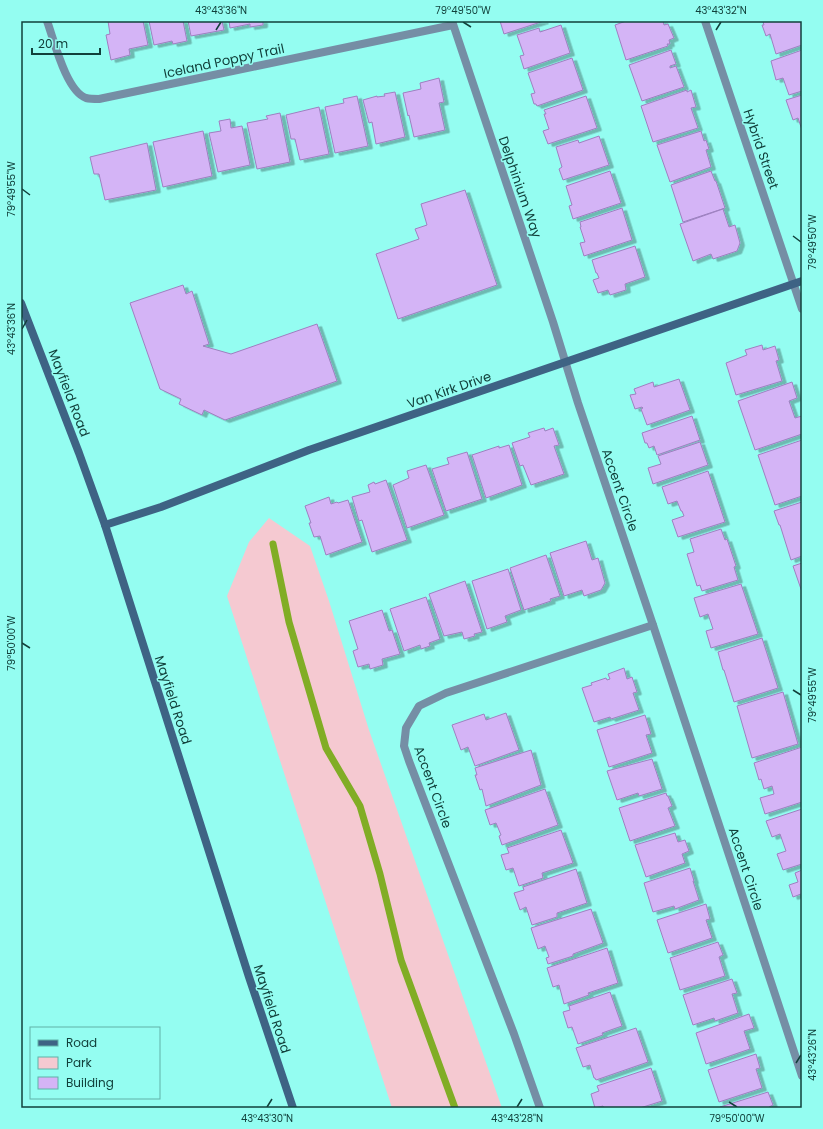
<svg xmlns="http://www.w3.org/2000/svg" width="823" height="1129" viewBox="0 0 823 1129" font-family="Poppins,sans-serif">
<style>
.green{fill:#f5c9d1}
.lines{fill:none;stroke-linecap:round;stroke-linejoin:round}
.stream{stroke:#81ad25;stroke-width:7}
.building{fill:#d4b4f6;stroke:#9f7fc0;filter:url(#shadow)}
.street{stroke:#758ea5;stroke-width:8}
.secondary{stroke:#3e6384;stroke-width:8}
.ticks{fill:none;stroke:#11403b;stroke-width:1.5}
.labels{text-anchor:middle;dominant-baseline:central;stroke-width:3;stroke-linejoin:round;paint-order:stroke}
.street-label{font-size:13px;fill:#11403b;stroke:#94fdf1}
.neatline{fill:none;stroke:#11403b;stroke-width:1.5}
.ticks-label{font-size:10px;text-anchor:middle;fill:#11403b}
</style>
<defs>
<filter id="shadow"><feDropShadow dx="4.5" dy="2.5" stdDeviation="0" flood-color="#0004"/></filter>
</defs>
<rect width="100%" height="100%" fill="#94fdf1"/>
<!-- green -->
<polygon class="green" points="269,518 310,546 329,601 369,730 502,1108 392,1108 227,596 249,542"/>
<g class="lines">
<!-- stream -->
<polyline class="stream" points="273,544 289,622 326,748 360,806 380,874 401,960 455,1108"/>
</g>
<!-- building -->
<g class="building">
<polygon points="108,21 143,21 148,45 129,49 130,55 111,60 106,35 110,34"/>
<polygon points="149,21 183,21 187,41 173,44 172,41 154,45"/>
<polygon points="188,21 222,21 224,30 191,36"/>
<polygon points="229,21 263,21 263,25 250,27 250,24 230,28"/>
<polygon points="500,21 544,21 504,34"/>
<polygon points="626,21 663,21 664,25 668,24 674,38 669,40 670,44 667,44 668,46 626,60 615,25"/>
<polygon points="765,21 802,21 802,45 776,54 770,34 766,36 762,25 764,25 763,22"/>
<polygon points="561,25 570,53 524,69 520,56 524,55 517,35 539,28 540,32"/>
<polygon points="671,50 676,64 670,66 670,68 676,66 684,87 642,101 629,65"/>
<polygon points="802,50 802,91 789,95 783,78 776,80 771,61"/>
<polygon points="572,58 583,90 537,106 536,104 534,104 531,94 535,93 528,73"/>
<polygon points="439,78 444,102 439,103 445,130 414,137 409,115 408,116 403,93 421,89 420,83"/>
<polygon points="687,90 687,92 691,90 696,107 691,108 698,128 653,142 641,106"/>
<polygon points="395,92 405,137 376,144 372,122 369,123 363,100 377,96 377,97 385,96 384,94"/>
<polygon points="802,95 802,130 798,118 793,120 786,100"/>
<polygon points="357,96 368,146 335,153 325,107 344,103 343,99"/>
<polygon points="586,96 597,128 548,144 543,131 549,129 544,114 546,114 544,110"/>
<polygon points="319,107 329,154 300,160 295,139 291,139 286,115"/>
<polygon points="280,113 290,162 257,169 247,123 268,119 266,116"/>
<polygon points="230,119 231,128 242,126 250,165 218,172 209,133 221,131 219,121"/>
<polygon points="203,131 212,176 163,187 153,142"/>
<polygon points="701,131 704,141 706,140 709,149 706,150 711,167 670,182 657,145"/>
<polygon points="599,136 609,165 563,180 559,169 562,167 556,147 578,140 579,143"/>
<polygon points="147,143 156,190 105,200 99,174 94,174 90,157"/>
<polygon points="610,171 621,203 573,219 569,206 572,205 566,186"/>
<polygon points="711,171 715,181 716,181 725,208 683,222 671,185"/>
<polygon points="465,190 497,285 398,319 376,254 419,239 415,229 427,225 421,204"/>
<polygon points="622,208 632,240 584,256 580,243 585,242 580,227 581,227 580,222"/>
<polygon points="723,209 729,227 735,225 740,243 737,251 713,259 711,254 693,261 680,224"/>
<polygon points="635,246 645,277 625,284 626,290 610,295 608,290 598,293 593,280 599,278 597,273 596,273 592,260"/>
<polygon points="183,285 186,294 192,291 209,344 203,346 231,354 317,324 337,381 225,420 204,410 202,415 179,404 181,399 160,389 130,303"/>
<polygon points="762,345 763,350 775,346 779,360 776,361 782,381 736,395 726,363 747,355 745,350"/>
<polygon points="679,379 690,410 647,425 641,409 643,408 642,407 635,409 630,395 636,394 634,389 653,382 654,387"/>
<polygon points="792,382 797,398 789,401 795,418 802,416 802,434 755,450 738,401"/>
<polygon points="692,416 700,440 657,455 654,446 649,448 647,443 645,443 642,433"/>
<polygon points="544,428 545,431 553,428 559,445 554,446 564,474 531,485 523,465 520,466 512,443 530,437 528,433"/>
<polygon points="802,440 802,496 775,505 758,455"/>
<polygon points="700,442 708,465 653,484 648,468 661,464 658,456"/>
<polygon points="509,445 522,485 486,498 472,455 499,446 499,448"/>
<polygon points="467,452 482,499 446,511 432,469 449,464 447,458"/>
<polygon points="426,465 444,515 407,528 393,485 409,478 407,471"/>
<polygon points="708,471 725,522 678,537 672,520 684,516 682,511 681,511 677,501 668,504 662,487"/>
<polygon points="386,480 407,540 372,552 362,520 359,521 352,497 370,492 368,485 374,482 375,484"/>
<polygon points="329,497 331,504 337,502 338,503 348,500 362,542 326,555 320,536 314,537 309,523 311,523 305,506"/>
<polygon points="802,502 802,556 791,560 780,525 779,525 774,511"/>
<polygon points="721,529 725,540 727,539 736,566 734,567 738,580 702,591 700,585 697,586 687,554 694,552 690,539"/>
<polygon points="586,541 592,560 598,558 605,583 601,590 584,596 582,590 564,596 550,553"/>
<polygon points="546,555 560,596 550,599 551,601 524,610 510,568"/>
<polygon points="802,563 802,592 793,566"/>
<polygon points="508,569 521,610 505,616 507,622 487,629 472,581"/>
<polygon points="465,581 482,632 474,634 475,636 464,639 462,632 444,636 429,594"/>
<polygon points="741,584 758,634 711,648 706,631 713,629 708,614 700,617 694,598"/>
<polygon points="426,597 440,639 429,643 430,646 421,649 420,645 404,651 390,609"/>
<polygon points="382,610 389,631 392,630 400,654 382,659 383,665 370,669 369,664 358,667 353,651 358,649 349,621"/>
<polygon points="762,638 778,688 734,702 724,670 723,670 718,652"/>
<polygon points="624,668 627,679 632,677 637,692 633,693 639,710 611,719 610,717 594,722 582,688 592,685 591,683 606,678 607,680 610,679 608,674"/>
<polygon points="783,692 798,744 752,758 737,706"/>
<polygon points="506,713 519,750 475,766 468,747 461,750 452,725 484,714 486,720"/>
<polygon points="645,715 651,734 646,735 652,753 609,767 597,730"/>
<polygon points="802,747 802,802 765,814 760,798 774,794 772,786 764,789 761,779 759,780 754,763"/>
<polygon points="531,750 541,785 486,806 482,789 480,790 475,775 477,775 475,768"/>
<polygon points="652,759 662,789 639,796 638,793 617,800 607,771"/>
<polygon points="545,789 558,825 502,845 499,836 501,835 496,823 490,825 485,810"/>
<polygon points="666,793 667,796 668,796 672,806 668,808 675,826 630,841 619,808"/>
<polygon points="802,809 802,864 783,870 777,854 786,851 780,834 772,837 766,821"/>
<polygon points="561,830 573,863 542,873 543,878 519,886 513,868 506,870 501,855 509,853 507,848"/>
<polygon points="675,833 678,842 685,840 689,851 682,854 685,863 646,877 635,845"/>
<polygon points="690,868 694,881 693,881 699,900 675,909 674,906 653,912 644,883"/>
<polygon points="576,869 587,903 557,913 557,917 532,925 526,907 520,910 514,893 524,890 523,887"/>
<polygon points="802,870 802,896 801,894 793,897 789,885 798,882 795,873"/>
<polygon points="706,904 710,919 706,920 712,938 668,953 657,920"/>
<polygon points="591,909 603,943 573,954 573,956 548,964 546,958 549,957 545,946 538,949 531,928"/>
<polygon points="718,942 723,955 719,957 725,976 680,990 670,958"/>
<polygon points="607,948 618,983 588,993 589,995 564,1004 559,985 553,987 547,968"/>
<polygon points="732,979 737,993 732,994 738,1013 715,1021 714,1018 693,1025 683,995"/>
<polygon points="610,992 622,1026 602,1033 603,1035 578,1044 572,1027 568,1028 563,1012 570,1010 569,1006"/>
<polygon points="749,1014 754,1028 744,1031 750,1049 706,1064 696,1033"/>
<polygon points="636,1028 648,1062 596,1080 595,1078 594,1078 590,1065 583,1067 576,1048"/>
<polygon points="756,1054 760,1068 756,1069 762,1088 719,1102 708,1070"/>
<polygon points="651,1068 662,1101 640,1108 604,1108 603,1106 595,1108 591,1094 599,1091 597,1086"/>
<polygon points="768,1092 773,1105 769,1107 769,1108 720,1107"/>
</g>
<g class="lines">
<!-- street -->
<g class="street">
<path d="M47,21c7,19 19,70 39,77 4,1 9,1 13,1l354,-74"/>
<polyline points="452,21 553,322 578,403 653,625 802,1076"/>
<polyline points="705,21 802,309"/>
<polyline points="540,1108 514,1034 409,761 404,746 406,728 419,706 446,693 653,625"/>
</g>
<!-- secondary -->
<g class="secondary">
<polyline points="21,303 79,453 105,525 249,977 293,1108"/>
<polyline points="105,525 161,507 309,450 802,281"/>
</g>
</g>
<!-- ticks -->
<path class="ticks" d="M463,22l8,5M216,30l5,-8M716,30l5,-8M22,189l8,6M793,236l8,6M22,329l5,-9M22,643l8,5M793,690l8,5M796,1063l5,-8M729,1102l8,5M267,1107l5,-8M517,1107l5,-8"/>
<g class="labels">
<!-- street labels -->
<g class="street-label">
<text transform="translate(224 61) rotate(-12)">Iceland Poppy Trail</text>
<text transform="translate(761 149) rotate(71)">Hybrid Street</text>
<text transform="translate(520 187) rotate(71)">Delphinium Way</text>
<text transform="translate(449 390) rotate(-19)">Van Kirk Drive</text>
<text transform="translate(69 393) rotate(69)">Mayfield Road</text>
<text transform="translate(620 490) rotate(71)">Accent Circle</text>
<text transform="translate(173 700) rotate(72)">Mayfield Road</text>
<text transform="translate(433 787) rotate(70)">Accent Circle</text>
<text transform="translate(746 869) rotate(72)">Accent Circle</text>
<text transform="translate(272 1009) rotate(72)">Mayfield Road</text>
</g>
</g>
<!-- border -->
<rect width="823" height="1129" fill="none" stroke="#94fdf1" stroke-width="44"/>
<!-- legend -->
<rect x="30" y="1027" width="130" height="72" fill="#94fdf1" stroke="#60b1a8"/>
<rect x="38" y="1040" width="20" height="6" fill="#3e6384" stroke="#60b1a8"/>
<text x="66" y="1047" font-size="12" fill="#11403b">Road</text>
<rect x="38" y="1057" width="20" height="12" fill="#f5c9d1" stroke="#60b1a8"/>
<text x="66" y="1067" font-size="12" fill="#11403b">Park</text>
<rect x="38" y="1077" width="20" height="12" fill="#d4b4f6" stroke="#60b1a8"/>
<text x="66" y="1087" font-size="12" fill="#11403b">Building</text>
<!-- scale -->
<path d="M32 48v6h68v-6" fill="none" stroke="#11403b" stroke-width="2"/>
<text x="38" y="48" font-size="12" fill="#11403b" stroke="#94fdf1" stroke-width="3" paint-order="stroke">20 m</text>
<rect x="22" y="22" width="779" height="1085" class="neatline"/>
<g class="ticks-label">
<text x="221" y="14">43°43'36"N</text>
<text x="463" y="14">79°49'50"W</text>
<text x="721" y="14">43°43'32"N</text>
<text transform="translate(11 189) rotate(-90)" y="4">79°49'55"W</text>
<text transform="translate(812 242) rotate(-90)" y="4">79°49'50"W</text>
<text transform="translate(11 329) rotate(-90)" y="4">43°43'36"N</text>
<text transform="translate(11 643) rotate(-90)" y="4">79°50'00"W</text>
<text transform="translate(812 695) rotate(-90)" y="4">79°49'55"W</text>
<text transform="translate(812 1055) rotate(-90)" y="4">43°43'26"N</text>
<text x="267" y="1122">43°43'30"N</text>
<text x="517" y="1122">43°43'28"N</text>
<text x="737" y="1122">79°50'00"W</text>
</g>
</svg>
